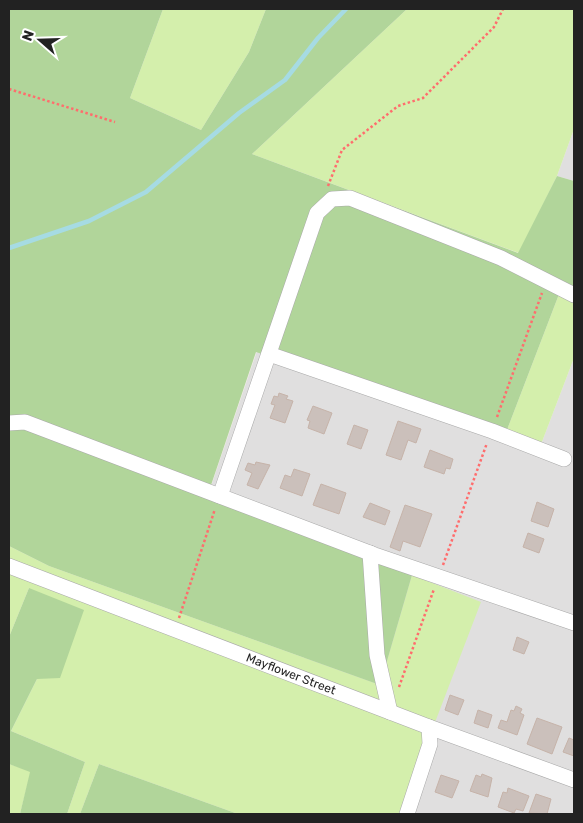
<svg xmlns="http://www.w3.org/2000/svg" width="583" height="823" viewBox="0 0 583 823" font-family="Rubik,sans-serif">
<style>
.residential{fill:#e0dfdf}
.grass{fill:#d4efac}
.forest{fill:#b1d59a}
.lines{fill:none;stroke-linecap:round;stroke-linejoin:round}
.stream{stroke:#a6dbe3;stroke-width:4.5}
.building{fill:#cbc0bb;stroke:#c6b3a9}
.minor-casing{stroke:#a9a9a9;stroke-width:16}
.path{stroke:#ff6d6d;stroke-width:2.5;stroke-dasharray:2.5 2.5;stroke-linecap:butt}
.minor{stroke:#fff;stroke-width:15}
.labels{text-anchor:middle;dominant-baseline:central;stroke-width:5;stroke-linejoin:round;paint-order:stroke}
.street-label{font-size:12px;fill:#222;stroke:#fff}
</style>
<rect width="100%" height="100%" fill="#f3eee8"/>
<!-- residential -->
<g class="residential">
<polygon points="574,129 574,181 557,176"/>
<polygon points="257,351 540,447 574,358 574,814 400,814 207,498"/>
</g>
<!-- grass -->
<g class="grass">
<polygon points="163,9 266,9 249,52 201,130 130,98"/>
<polygon points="407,9 574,9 574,129 557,176 519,253 252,154"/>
<polygon points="561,289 574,292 574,358 540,447 505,435"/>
<polygon points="9,546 49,566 380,685 412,575 481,602 400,814 238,814 99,764 80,814 67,814 85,762 11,731 37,679 29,588 9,637"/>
<polygon points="9,764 31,771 20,814 9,814"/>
</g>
<!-- forest -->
<g class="forest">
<polygon points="9,9 163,9 130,98 201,130 249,52 266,9 407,9 252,154 518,253 557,176 574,181 574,292 561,289 505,435 256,352 207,497 412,575 380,685 49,566 9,546"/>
<polygon points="29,588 84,610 60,678 37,679 11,731 85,762 67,814 20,814 30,772 9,764 9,637"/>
<polygon points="99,764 238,814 80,814"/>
</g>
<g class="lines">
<!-- stream -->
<polyline class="stream" points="9,248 89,221 146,192 239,113 285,80 318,38 346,9"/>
</g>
<!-- building -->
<g class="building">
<polygon points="279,393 288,396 286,399 293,401 285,423 270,418 275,405 271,404 274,396 278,397"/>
<polygon points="313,406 332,413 324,434 308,428 310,421 307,420"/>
<polygon points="398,421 421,429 416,443 408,440 401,460 386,455"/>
<polygon points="354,425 368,430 361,449 347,444"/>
<polygon points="430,450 453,459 450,469 446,468 444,474 424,467"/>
<polygon points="256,462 270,465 258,489 247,485 252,473 245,470 248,463 255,465"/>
<polygon points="294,469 310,474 302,496 280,488 285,475 291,477"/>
<polygon points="321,484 346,493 339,514 313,505"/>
<polygon points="537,502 554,509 548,527 531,521"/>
<polygon points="370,503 390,511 385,525 363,517"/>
<polygon points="405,505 432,514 420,547 403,541 400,551 390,547"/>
<polygon points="528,533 544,539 539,553 523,547"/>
<polygon points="517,637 529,642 524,654 513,650"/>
<polygon points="450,695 464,700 458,715 445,710"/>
<polygon points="516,706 522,709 520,713 524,715 517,735 498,728 501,720 507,722 511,710 514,711"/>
<polygon points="478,710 492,715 488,728 474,723"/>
<polygon points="537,718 562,727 552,754 527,744"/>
<polygon points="569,738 574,740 574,756 563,752"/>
<polygon points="482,774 492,778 488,797 470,791 476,775 481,777"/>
<polygon points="441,775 459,781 452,798 435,792"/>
<polygon points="508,788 529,796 523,811 516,809 514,813 498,807 503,792 507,793"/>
<polygon points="536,794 551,799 547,814 529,813"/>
</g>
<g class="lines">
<defs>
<g id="minor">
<polyline points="269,354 492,431 564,459"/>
<polyline points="9,423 25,422 375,555 574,623"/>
<polyline points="220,496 317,213 332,199 350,198 501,258 574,295"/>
<polyline points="370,553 377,655 390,712"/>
<path id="s1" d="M9,566l420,161 145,53"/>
<polyline points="407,814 430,744 429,727"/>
</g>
</defs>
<!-- minor casing -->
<use href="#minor" class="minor-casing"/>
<!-- path -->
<g class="path">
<polyline points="9,89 115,122"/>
<polyline points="328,186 342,150 398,106 423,98 494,27 503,9"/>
<polyline points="497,417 542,293"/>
<polyline points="443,565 487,443"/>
<polyline points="179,618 215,509"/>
<polyline points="399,687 434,589"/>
</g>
<!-- minor -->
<use href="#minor" class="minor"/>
</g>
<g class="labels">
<!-- street labels -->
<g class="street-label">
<text stroke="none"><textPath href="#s1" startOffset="302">Mayflower Street</textPath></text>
</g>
</g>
<!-- border -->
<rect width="583" height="823" fill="none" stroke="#222222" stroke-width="20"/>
<!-- north arrow -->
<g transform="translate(40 40) rotate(290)" stroke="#ffffff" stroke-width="4" paint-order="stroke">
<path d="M0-4L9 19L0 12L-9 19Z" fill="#222222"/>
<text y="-8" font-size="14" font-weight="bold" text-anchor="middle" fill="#222222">N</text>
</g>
</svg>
